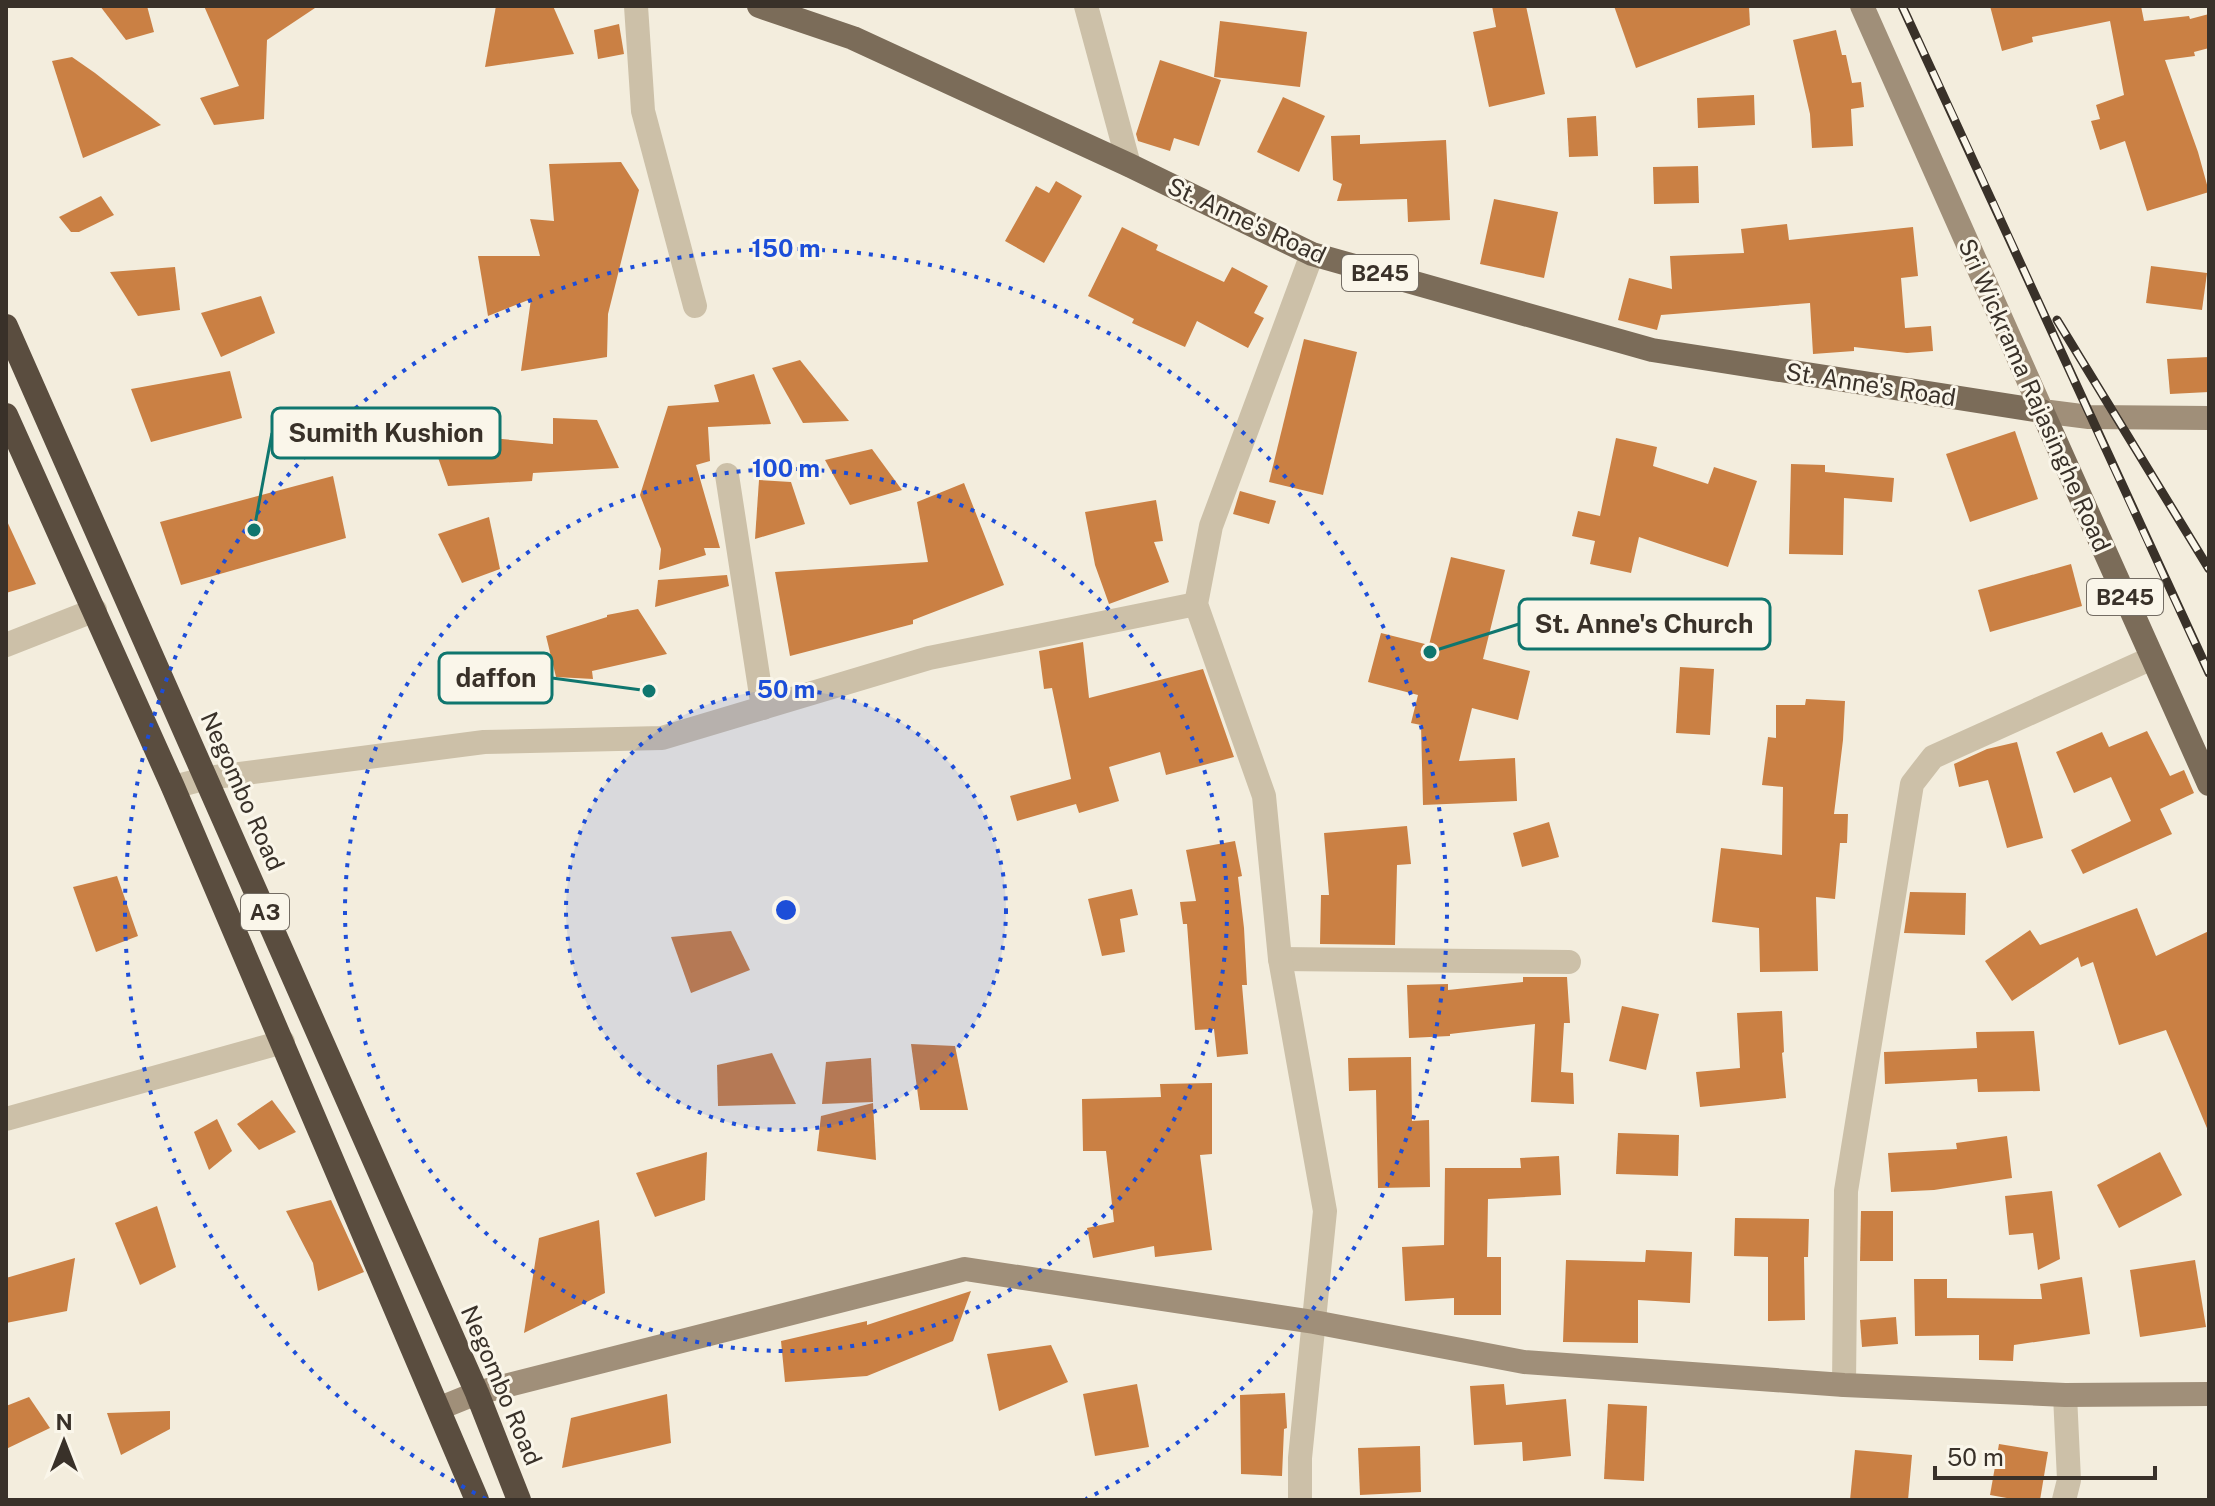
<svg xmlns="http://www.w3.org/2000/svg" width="2215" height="1506" viewBox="0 0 2215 1506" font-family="'Public Sans',sans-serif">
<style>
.building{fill:#ca8044}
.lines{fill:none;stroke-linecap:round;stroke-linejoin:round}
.street{stroke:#ccc0a8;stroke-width:24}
.secondary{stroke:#a08f79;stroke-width:24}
.primary{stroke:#7b6c59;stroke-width:24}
.highway{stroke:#5a4d3f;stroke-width:24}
.rail-casing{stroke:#393129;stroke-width:9}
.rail{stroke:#faf6ea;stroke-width:6;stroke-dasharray:18;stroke-linecap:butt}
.ring{fill:none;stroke:#1d4ed8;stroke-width:4;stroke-dasharray:4 8}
.labels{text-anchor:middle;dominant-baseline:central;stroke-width:6;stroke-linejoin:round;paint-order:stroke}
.shield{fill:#faf6ea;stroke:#736c63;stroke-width:2}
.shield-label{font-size:22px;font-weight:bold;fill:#393129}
.street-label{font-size:24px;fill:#393129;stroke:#faf6ea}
.centre{fill:#1d4ed8;stroke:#faf6ea;stroke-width:4}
.ring-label{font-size:24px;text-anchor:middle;font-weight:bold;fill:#1d4ed8;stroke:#faf6ea;stroke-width:6;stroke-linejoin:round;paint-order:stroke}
.leader{fill:none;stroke:#0f766e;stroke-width:3}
.callout-dot{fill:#0f766e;stroke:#faf6ea;stroke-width:3}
.callout{fill:#faf6ea;stroke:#0f766e;stroke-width:3}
.callout-label{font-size:26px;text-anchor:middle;font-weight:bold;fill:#393129}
</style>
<rect width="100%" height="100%" fill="#f3eddd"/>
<!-- building -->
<g class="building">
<polygon points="100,6 147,6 154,32 126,40"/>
<polygon points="204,6 318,6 267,40 264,119 214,125 200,98 239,86"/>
<polygon points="496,6 553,6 574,54 485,67"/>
<polygon points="1492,6 1526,6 1545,94 1489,107 1473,32 1496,27"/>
<polygon points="1614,6 1749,6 1750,25 1636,68"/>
<polygon points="1990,6 2141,6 2144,21 2189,16 2190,19 2209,14 2209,48 2194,52 2195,56 2165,60 2198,152 2209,192 2147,211 2125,141 2100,150 2091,121 2100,119 2096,105 2124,95 2110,21 2032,37 2033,42 2002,51"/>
<polygon points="1220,21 1307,32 1300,87 1214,77"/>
<polygon points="619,24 624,54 598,59 594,30"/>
<polygon points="1836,30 1842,55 1846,55 1852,83 1861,82 1864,107 1851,109 1853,146 1812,148 1810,114 1793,40"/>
<polygon points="72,57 95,73 161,125 83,158 52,61"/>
<polygon points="1160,60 1221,80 1199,146 1174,138 1170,151 1138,141 1136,134"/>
<polygon points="1754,95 1755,125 1698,128 1697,98"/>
<polygon points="1283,97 1325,116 1299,172 1257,152"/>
<polygon points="1596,116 1598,156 1569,157 1567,118"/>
<polygon points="1360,135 1360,144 1446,140 1450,220 1408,222 1407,199 1337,201 1342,184 1333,180 1331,136"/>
<polygon points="621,162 639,190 608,314 607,357 521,371 531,299 488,316 478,256 540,256 530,219 554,221 549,164"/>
<polygon points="1698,166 1699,203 1654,204 1653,167"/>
<polygon points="1056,181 1082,196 1044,263 1005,241 1036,186 1049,193"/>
<polygon points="101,196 114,215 79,232 71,232 59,217"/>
<polygon points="1494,199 1558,212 1544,278 1480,264"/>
<polygon points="1787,224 1789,240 1913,227 1918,276 1901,278 1905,328 1931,326 1933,351 1907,353 1854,347 1854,351 1813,354 1810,303 1661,315 1657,330 1618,320 1629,278 1672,289 1670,256 1744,253 1741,229"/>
<polygon points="1122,227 1158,245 1156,250 1224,282 1232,267 1268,286 1254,313 1264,318 1248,348 1197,321 1185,347 1132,323 1134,319 1088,296"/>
<polygon points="2151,266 2207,273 2202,310 2146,303"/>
<polygon points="175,267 180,310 138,316 110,272"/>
<polygon points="261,296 275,333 221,357 201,313"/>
<polygon points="1304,339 1357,352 1323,495 1269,482"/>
<polygon points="2209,357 2209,392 2170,394 2167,359"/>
<polygon points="800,360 849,421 803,423 772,368"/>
<polygon points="230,371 242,418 151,442 131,389"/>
<polygon points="754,374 771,424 708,427 710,461 696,465 720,548 704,548 706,555 659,570 661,549 640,495 668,406 719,402 714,385"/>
<polygon points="553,418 597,420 619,468 533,473 532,481 448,486 429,432 553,444"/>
<polygon points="2015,431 2038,499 1970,522 1946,454"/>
<polygon points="1616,438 1657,447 1653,466 1708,484 1714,467 1757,481 1728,567 1639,537 1631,573 1590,564 1595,541 1572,536 1578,511 1600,516"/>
<polygon points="872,449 902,490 850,505 825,460"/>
<polygon points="1791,464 1825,465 1825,472 1894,478 1892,502 1844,498 1843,555 1789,554"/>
<polygon points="333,476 346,538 181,585 160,522"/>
<polygon points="759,480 791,482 805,524 755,539"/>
<polygon points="964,483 1004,585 913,620 913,624 790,656 775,572 928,562 917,502"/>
<polygon points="1240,491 1276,501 1269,524 1233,514"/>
<polygon points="1156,500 1163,541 1154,542 1169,582 1109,604 1095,565 1085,512"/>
<polygon points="489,517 500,569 462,583 438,534"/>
<polygon points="6,519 36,584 6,593"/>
<polygon points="1451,557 1505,570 1483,659 1530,671 1518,720 1472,708 1459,761 1515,758 1517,801 1423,805 1421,725 1411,723 1418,695 1368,682 1381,633 1429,645"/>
<polygon points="2071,564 2082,606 1990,632 1978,590"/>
<polygon points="727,575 729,586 655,607 658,580"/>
<polygon points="638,609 667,654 592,671 593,679 556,677 546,636 607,617 607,615"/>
<polygon points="1083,642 1089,698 1203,669 1234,757 1166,775 1160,752 1109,767 1119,801 1079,813 1076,804 1017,821 1010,796 1071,779 1052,688 1044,689 1039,651"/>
<polygon points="1680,667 1714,669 1710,735 1676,733"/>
<polygon points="1806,699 1845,701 1843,740 1834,814 1848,814 1847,843 1840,843 1835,899 1816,897 1818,971 1760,972 1759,928 1712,922 1721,848 1782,855 1783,787 1762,785 1768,737 1776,738 1776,705 1805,705"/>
<polygon points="2147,731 2170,776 2184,770 2194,793 2160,809 2172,834 2083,874 2071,850 2131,821 2111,777 2074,793 2056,752 2102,732 2109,747"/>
<polygon points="2017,742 2043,838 2007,848 1988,780 1959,787 1954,764 1987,749"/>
<polygon points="1549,822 1559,857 1522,867 1513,833"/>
<polygon points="1407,826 1411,864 1397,865 1395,945 1320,944 1321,895 1329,895 1324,833"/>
<polygon points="1235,841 1242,876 1238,877 1244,928 1247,985 1242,985 1248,1054 1217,1057 1214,1029 1195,1030 1187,924 1183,924 1180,902 1196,901 1186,850"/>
<polygon points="117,876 138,936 96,952 73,887"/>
<polygon points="1132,889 1138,915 1120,919 1125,952 1102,956 1088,899"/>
<polygon points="1910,892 1966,893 1965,935 1904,933"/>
<polygon points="2137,908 2156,956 2209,931 2209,1133 2166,1030 2119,1045 2093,962 2081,967 2078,957 2012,1001 1985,961 2030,930 2040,945"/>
<polygon points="731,931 750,970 691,993 671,937"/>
<polygon points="1523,977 1567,977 1570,1023 1564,1023 1561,1072 1573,1073 1574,1104 1531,1102 1535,1024 1450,1034 1450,1036 1409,1038 1407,985 1448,984 1448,990 1523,982"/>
<polygon points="1622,1006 1659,1014 1646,1070 1609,1061"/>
<polygon points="1782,1011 1784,1052 1782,1053 1786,1098 1700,1107 1696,1072 1740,1068 1737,1013"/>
<polygon points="2034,1031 2040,1091 1978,1092 1977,1079 1885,1084 1884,1052 1977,1048 1976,1032"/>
<polygon points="911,1044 955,1046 968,1110 920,1110"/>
<polygon points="772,1053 796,1104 718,1106 717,1065"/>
<polygon points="1411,1057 1412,1121 1429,1120 1430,1187 1378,1188 1376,1090 1349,1091 1348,1058"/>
<polygon points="871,1058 873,1102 822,1104 826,1062"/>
<polygon points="1212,1083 1212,1154 1200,1155 1212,1250 1155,1257 1154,1246 1093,1258 1087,1228 1114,1222 1106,1151 1083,1151 1082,1099 1161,1097 1160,1084"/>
<polygon points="272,1100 296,1132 259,1150 237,1124"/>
<polygon points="873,1103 876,1160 817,1151 821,1116"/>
<polygon points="217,1119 232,1151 209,1170 194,1132"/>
<polygon points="1618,1133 1679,1135 1678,1176 1616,1174"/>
<polygon points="2007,1136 2012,1178 1934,1190 1891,1192 1888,1153 1957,1149 1956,1143"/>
<polygon points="707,1152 705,1200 655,1217 636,1173"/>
<polygon points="2160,1152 2182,1195 2119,1228 2097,1185"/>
<polygon points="1559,1156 1561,1195 1488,1199 1487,1257 1501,1257 1501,1315 1454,1315 1454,1298 1405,1301 1402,1247 1444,1245 1445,1168 1521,1168 1520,1158"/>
<polygon points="2052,1191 2060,1259 2038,1270 2033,1233 2009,1235 2005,1196"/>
<polygon points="331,1200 364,1272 318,1291 313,1263 286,1211"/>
<polygon points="157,1206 176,1267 140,1285 115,1223"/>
<polygon points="1861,1211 1893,1211 1893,1261 1860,1261"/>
<polygon points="1735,1218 1809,1219 1808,1257 1804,1257 1805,1320 1768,1321 1768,1257 1734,1256"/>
<polygon points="599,1220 605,1293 524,1333 539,1238"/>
<polygon points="1646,1250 1692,1252 1690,1303 1638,1300 1638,1343 1563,1342 1566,1260 1645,1262"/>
<polygon points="75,1258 67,1311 6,1323 6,1278"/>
<polygon points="2195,1260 2206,1327 2140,1337 2130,1270"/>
<polygon points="2082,1277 2090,1334 2014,1345 2013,1361 1979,1360 1979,1335 1915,1336 1914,1279 1947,1279 1947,1298 2042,1299 2040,1284"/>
<polygon points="971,1291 953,1341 867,1376 785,1382 781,1341 867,1321 867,1325"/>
<polygon points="1896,1317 1898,1344 1862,1347 1860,1320"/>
<polygon points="1051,1345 1068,1382 999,1411 987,1354"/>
<polygon points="1137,1384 1149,1447 1095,1456 1083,1394"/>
<polygon points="1504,1384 1506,1405 1566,1399 1571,1456 1523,1461 1522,1442 1474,1445 1470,1386"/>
<polygon points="1285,1393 1287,1428 1284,1429 1282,1476 1241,1474 1240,1395"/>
<polygon points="667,1394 671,1443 562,1468 571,1418"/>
<polygon points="29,1397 50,1428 6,1449 6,1406"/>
<polygon points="1608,1404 1647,1406 1644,1481 1604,1479"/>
<polygon points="170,1411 170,1429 121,1455 107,1413"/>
<polygon points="1999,1444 2048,1452 2040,1500 2018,1500 1990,1495"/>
<polygon points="1420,1446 1421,1492 1360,1495 1358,1448"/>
<polygon points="1855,1450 1912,1455 1908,1500 1850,1500"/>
</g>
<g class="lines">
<!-- street -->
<g class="street">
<polyline points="636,6 643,111 695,306"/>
<polyline points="1086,6 1129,165"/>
<polyline points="727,475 763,708"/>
<polyline points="6,645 95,610"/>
<polyline points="173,787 208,778 484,742 662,738 929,658 1196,604"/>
<polyline points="1280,959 1569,962"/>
<polyline points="6,1119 283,1042"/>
<polyline points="1844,1385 1846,1191 1912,784 1933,757 2152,658"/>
<polyline points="1300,1500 1300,1458 1325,1211 1280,959 1264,796 1196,604 1211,526 1312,254"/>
<polyline points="2064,1500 2069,1480 2065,1395"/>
</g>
<!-- secondary -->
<g class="secondary">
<polyline points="1862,6 2042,411 2089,417 2209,418"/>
<polyline points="440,1408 477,1393 965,1269 1314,1322 1524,1362 1844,1385 2065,1395 2209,1394"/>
</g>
<!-- primary -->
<polyline class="primary" points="759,6 853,38 1129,165 1312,254 1652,350 2042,411 2209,784"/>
<!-- highway -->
<g class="highway">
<polyline points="6,326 477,1393 519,1500"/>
<polyline points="6,415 173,787 477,1500"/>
</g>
<defs>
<g id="rail">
<path d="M1902,6c104,222 203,445 307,667"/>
<polyline points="2057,320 2209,569"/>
</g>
</defs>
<!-- rail casing -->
<use href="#rail" class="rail-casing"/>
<!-- rail -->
<use href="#rail" class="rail"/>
</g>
<!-- distance rings -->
<circle cx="786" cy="910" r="220" fill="#1d4ed8" fill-opacity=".12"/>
<g class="ring">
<circle cx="786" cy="910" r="220"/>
<circle cx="786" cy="910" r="441"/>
<path d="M486 1499A661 661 0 1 1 1086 1499"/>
</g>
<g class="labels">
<!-- shield labels -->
<g class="shield">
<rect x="1342" y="255" width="76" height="36" rx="6"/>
<rect x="2087" y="579" width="76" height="36" rx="6"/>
<rect x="241" y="894" width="48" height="36" rx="6"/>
</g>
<g class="shield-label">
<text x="1380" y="273">B245</text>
<text x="2125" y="597">B245</text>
<text x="265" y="912">A3</text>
</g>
<!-- street labels -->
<g class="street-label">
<text transform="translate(1247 220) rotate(25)">St. Anne's Road</text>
<text transform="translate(1871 384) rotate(9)">St. Anne's Road</text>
<text transform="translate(2035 395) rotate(66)">Sri Wickrama Rajasinghe Road</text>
<text transform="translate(243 791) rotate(66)">Negombo Road</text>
<text transform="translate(502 1385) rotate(67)">Negombo Road</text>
</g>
</g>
<circle cx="786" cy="910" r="12" class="centre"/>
<g class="ring-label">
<text x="786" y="257">150 m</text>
<text x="786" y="477">100 m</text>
<text x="786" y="698">50 m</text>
</g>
<!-- callouts -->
<path class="leader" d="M254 530L272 433M1430 652L1519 624M649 691L552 678"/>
<g class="callout-dot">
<circle cx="254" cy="530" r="8"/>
<circle cx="1430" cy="652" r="8"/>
<circle cx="649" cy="691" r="8"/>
</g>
<g class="callout">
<rect x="272" y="408" width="228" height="50" rx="8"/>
<rect x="1519" y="599" width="251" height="50" rx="8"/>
<rect x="439" y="653" width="113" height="50" rx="8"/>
</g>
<g class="callout-label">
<text x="386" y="442">Sumith Kushion</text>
<text x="1644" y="633">St. Anne's Church</text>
<text x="496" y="687">daffon</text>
</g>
<!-- border -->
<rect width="2215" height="1506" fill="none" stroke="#393129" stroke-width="16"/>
<!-- north arrow -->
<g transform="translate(64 1442)" stroke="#faf6ea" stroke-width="6" paint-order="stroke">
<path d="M0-6L14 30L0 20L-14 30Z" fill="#393129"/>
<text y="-12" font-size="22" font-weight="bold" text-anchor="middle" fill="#393129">N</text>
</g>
<!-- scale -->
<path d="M1935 1466v12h220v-12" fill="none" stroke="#393129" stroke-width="4"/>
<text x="1947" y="1466" font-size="24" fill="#393129" stroke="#faf6ea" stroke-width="6" paint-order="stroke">50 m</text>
</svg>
